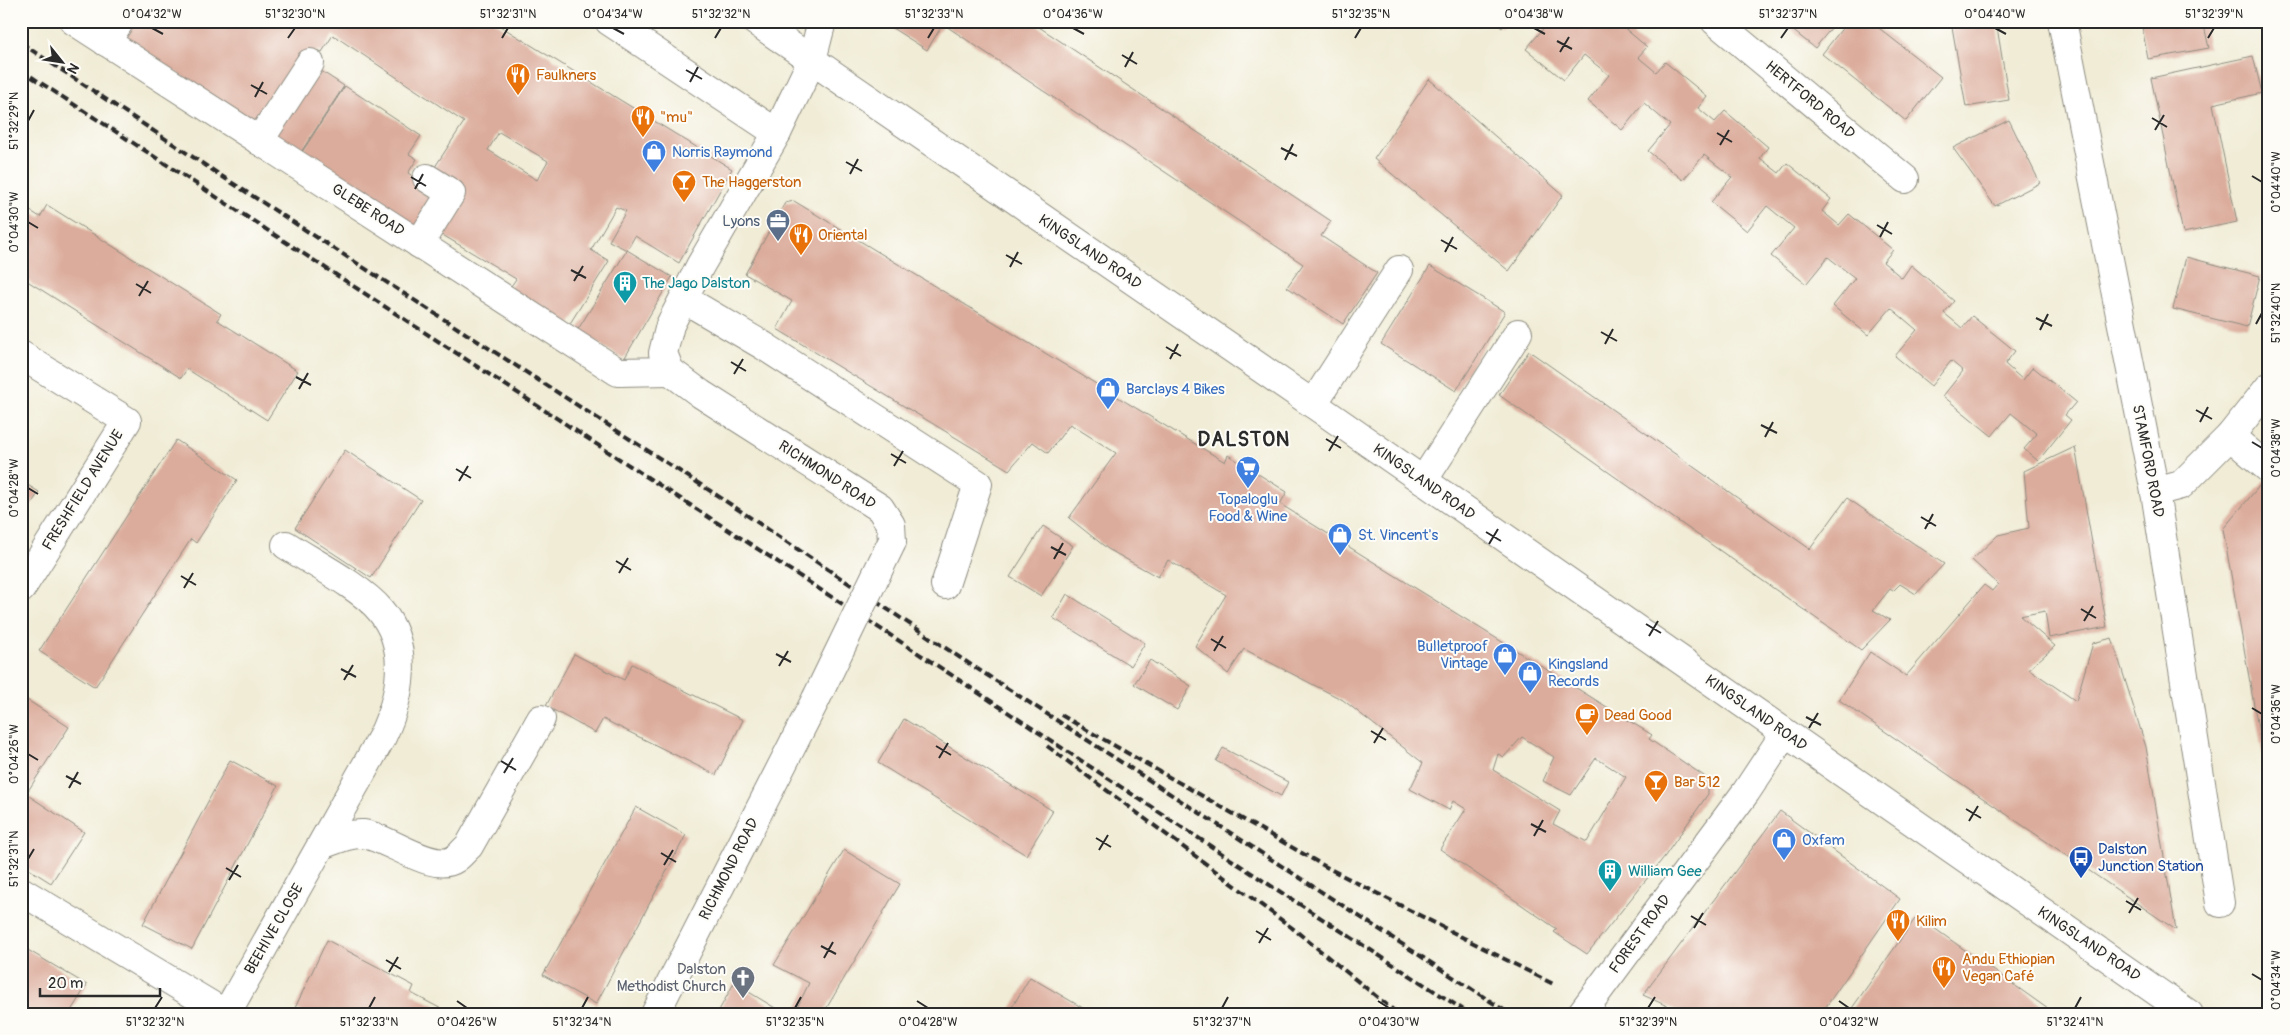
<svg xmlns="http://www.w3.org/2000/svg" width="2290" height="1035" viewBox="0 0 2290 1035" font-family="Pangolin,sans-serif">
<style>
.building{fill:#dbac9b;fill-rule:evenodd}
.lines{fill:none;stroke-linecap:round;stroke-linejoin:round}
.minor-casing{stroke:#8e8c80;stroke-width:30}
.highway-casing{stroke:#8e8c80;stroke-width:30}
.minor{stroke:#fff;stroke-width:28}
.highway{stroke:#fff;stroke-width:28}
.rail{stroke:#2b2b2b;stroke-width:4;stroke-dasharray:8 4;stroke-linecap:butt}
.minor-bridge-casing{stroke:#8e8c80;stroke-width:30;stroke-linecap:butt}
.minor-bridge{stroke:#fff;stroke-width:28}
.ticks{fill:none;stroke:#2b2b2b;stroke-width:2}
.labels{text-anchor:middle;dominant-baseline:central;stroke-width:4;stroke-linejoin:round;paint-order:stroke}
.food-label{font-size:15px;fill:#c56008;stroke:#fdfcf7;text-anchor:start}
.street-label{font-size:15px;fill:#2b2b2b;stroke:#fdfcf7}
.shop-label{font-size:15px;fill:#366cbe;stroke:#fdfcf7;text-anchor:start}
.service-label{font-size:15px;fill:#4e5e75;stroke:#fdfcf7;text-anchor:end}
.culture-label{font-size:15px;fill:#0d838f;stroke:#fdfcf7;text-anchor:start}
.transit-label{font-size:15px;fill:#164399;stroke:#fdfcf7;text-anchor:start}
.worship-label{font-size:15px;fill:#5b616d;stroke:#fdfcf7;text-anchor:end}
.district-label{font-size:20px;font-weight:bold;letter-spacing:1px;fill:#2b2b2b;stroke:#fdfcf7}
.neatline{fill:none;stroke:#2b2b2b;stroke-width:2}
.ticks-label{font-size:12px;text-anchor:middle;fill:#2b2b2b}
</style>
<rect width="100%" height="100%" fill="#fdfcf7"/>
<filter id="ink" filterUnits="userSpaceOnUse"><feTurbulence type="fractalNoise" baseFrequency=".02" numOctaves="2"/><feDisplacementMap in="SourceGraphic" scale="10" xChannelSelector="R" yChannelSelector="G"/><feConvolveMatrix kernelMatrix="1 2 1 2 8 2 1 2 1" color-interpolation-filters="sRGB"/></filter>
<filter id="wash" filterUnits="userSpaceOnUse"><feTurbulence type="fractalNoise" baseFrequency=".0096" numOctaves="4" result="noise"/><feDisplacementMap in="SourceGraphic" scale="20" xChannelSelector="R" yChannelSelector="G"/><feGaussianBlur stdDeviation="1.12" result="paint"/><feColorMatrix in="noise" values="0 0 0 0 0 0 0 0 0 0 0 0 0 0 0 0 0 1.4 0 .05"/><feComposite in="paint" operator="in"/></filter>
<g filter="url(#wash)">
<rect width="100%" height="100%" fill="#f0ecd6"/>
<g id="blocks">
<!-- building -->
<g class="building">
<path d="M123,21h369l240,148 -53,94 -44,-27 -8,14 -18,-9 17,-30 -10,-4 -25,43 18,11 -40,64 -60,-36 7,-10 -80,-48 -5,-58 33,-51 -131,-87 -11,17 -4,-2 -55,81 -147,-99zM499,132l49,29 -11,19 -49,-30z"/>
<polygon points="881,21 1030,21 1331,221 1321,236 1377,273 1343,324 1287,287 1303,264 943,24 927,50"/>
<polygon points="1493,21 1507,21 1502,28"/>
<polygon points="1546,21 1616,21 1647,47 1638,57 1656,72 1665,62 1707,96 1698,108 1715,122 1725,111 1768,147 1760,158 1779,173 1787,163 1831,199 1822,211 1839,225 1849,214 1893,250 1883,262 1902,278 1911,265 1954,301 1944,313 1962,328 1972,316 2015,351 2005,364 2023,380 2033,367 2076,402 2065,415 2071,420 2038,461 2024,449 2037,434 2011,413 1992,436 1943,396 1963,371 1951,361 1931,386 1895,356 1917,330 1891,308 1868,335 1833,306 1855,278 1828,257 1806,284 1771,256 1794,228 1767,206 1747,231 1711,202 1732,177 1704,155 1683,180 1648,151 1670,125 1644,103 1622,130 1588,101 1609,75 1584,55 1564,80 1526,49 1548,23"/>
<polygon points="1781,21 1837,21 1815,48"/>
<polygon points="1848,21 1870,21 1941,77 1906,121 1822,54"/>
<polygon points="1951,21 1996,21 2009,100 1966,107"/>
<polygon points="2141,21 2203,21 2209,48 2148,59"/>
<polygon points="2253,56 2262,93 2213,104 2237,222 2183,233 2151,78"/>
<polygon points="312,65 344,86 299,155 267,134"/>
<polygon points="1429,79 1563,195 1509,271 1374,159"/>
<polygon points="345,86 421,136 409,154 417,159 408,173 442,195 418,232 300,155"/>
<polygon points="2009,120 2040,183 1995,206 1953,148"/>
<path d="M794,201l431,261 3,-7 59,37 -7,12 372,231 -3,4 55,37 4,6v12l-43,62 -78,98 -33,-22 3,-3 -117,-80 26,-40 -13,-8 -4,9 -39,-21 13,-26 -80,-63 -99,-51 -16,25 -33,-28 31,-51 -58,-35 -10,17 -50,-28 -39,-31 47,-65 -46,-29 -22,29 -15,-11 -24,28 -232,-141 15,-28 -47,-27 40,-71zM1522,737l32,20 -11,24 28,14 25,-37 30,19 -39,65 -34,-18 7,-13 -67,-41 5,-16 6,3z"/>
<polygon points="21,205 40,217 47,205 221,314 217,320 298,371 267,420 187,369 181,378 21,277"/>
<polygon points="627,250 672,277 624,359 577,331"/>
<polygon points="2186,257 2260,276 2247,327 2173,309"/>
<polygon points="1430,266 1505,312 1456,391 1381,344"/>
<polygon points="1529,351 1810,549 1847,498 1944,564 1916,594 1900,584 1893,591 1890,589 1873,610 1890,620 1861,650 1499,395"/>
<polygon points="176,440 237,480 196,543 191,539 95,687 39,651"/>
<polygon points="2075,447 2107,627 2049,638 2045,611 2020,616 2055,646 2029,669 2076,701 2093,643 2112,638 2146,747 2176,930 1839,700 1870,652 1906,676 1984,585 1992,591 1998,584 1972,560 1998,535 2029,528 2024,471"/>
<polygon points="345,450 421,500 371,578 295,528"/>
<polygon points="2266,478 2269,480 2269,515 2264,522 2269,521 2268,785 2223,529"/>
<polygon points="21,481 39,492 21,520"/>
<polygon points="1043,526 1073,546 1041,596 1010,577"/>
<polygon points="1067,594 1145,643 1131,666 1053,618"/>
<polygon points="574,654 624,680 632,664 743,720 716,775 603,719 595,733 546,706"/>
<polygon points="1150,660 1191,686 1177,710 1134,684"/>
<polygon points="21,696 69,727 26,794 84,832 51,883 21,864"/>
<polygon points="904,719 1053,811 1026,855 878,763"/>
<polygon points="1223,748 1288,782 1281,796 1216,761"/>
<polygon points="230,760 278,786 192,949 143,924"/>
<polygon points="636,807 686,835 596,1004 543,975"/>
<polygon points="1780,811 1900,899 1821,1014 1685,1014 1643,995"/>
<polygon points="844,850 900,884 823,1014 794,1014 809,983 774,965"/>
<polygon points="1917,916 2055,1014 1854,1014 1850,1011"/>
<polygon points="327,940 414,986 411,993 451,1014 305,1014 295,1008"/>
<polygon points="21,946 87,985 69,1014 21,1014"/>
<polygon points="1030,977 1093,1014 1008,1014"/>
<polygon points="734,983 785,1014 717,1014"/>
</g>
</g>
</g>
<g filter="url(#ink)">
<use href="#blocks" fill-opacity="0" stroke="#8e8c80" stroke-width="1"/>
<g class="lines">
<defs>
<g id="minor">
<polyline points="74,21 618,372 670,371"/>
<polyline points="609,21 777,133"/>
<polyline points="822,21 812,60 777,133 700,266 670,325 663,353 670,371 701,394 880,508 891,525 892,542"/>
<polyline points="1715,21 1905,179"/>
<polyline points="2062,21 2155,492 2220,903"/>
<polyline points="106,42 120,21"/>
<polyline points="259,141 310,63"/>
<polyline points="419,244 451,193 427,178"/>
<polyline points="684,299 764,346 978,484 945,585"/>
<polyline points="21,355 127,421 21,589"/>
<polyline points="1313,404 1399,270"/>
<polyline points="2230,436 2269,469"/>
<polyline points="1423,481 1518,333"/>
<polyline points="2155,492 2181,485 2230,436 2269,387"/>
<path d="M322,845c13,-5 27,-12 41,-11 25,3 70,40 92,25 5,-3 9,-9 14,-13l72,-127"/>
<polyline points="21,891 226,1014"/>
<path d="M226,1014l156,-277c19,-40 29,-90 -2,-127 -19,-23 -68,-48 -94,-65"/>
<polyline points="655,1014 816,699"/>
<polyline points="1581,1014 1746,792 1785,733"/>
</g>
<polyline id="highway" points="755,21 1313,404 2189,1014"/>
</defs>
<!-- minor casing -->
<use href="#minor" class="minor-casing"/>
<!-- highway casing -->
<use href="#highway" class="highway-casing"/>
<!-- minor -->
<use href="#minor" class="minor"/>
<!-- highway -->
<use href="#highway" class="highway"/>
<!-- rail -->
<g class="rail">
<polyline points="21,43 223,177 712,492 959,657 1510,1014"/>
<polyline points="21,70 947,672 1259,878 1470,1014"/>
<polyline points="1061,715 1328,868 1555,985"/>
<polyline points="1047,746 1291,927 1398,1014"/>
</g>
<defs>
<polyline id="minor-bridge" points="816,699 892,542"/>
</defs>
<!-- minor-bridge casing -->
<use href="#minor-bridge" class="minor-bridge-casing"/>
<!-- minor-bridge -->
<use href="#minor-bridge" class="minor-bridge"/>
</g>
</g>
<!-- ticks -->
<path class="ticks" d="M152,28l11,6M613,28l11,6M1073,28l11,6M1534,28l11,6M1995,28l11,6M288,38l7,-10M502,38l6,-10M715,38l6,-10M928,38l6,-10M1355,38l6,-10M1781,38l7,-10M2208,38l6,-10M1557,41l15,8M1560,52l9,-15M1122,55l15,9M1125,67l8,-15M686,70l16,9M690,82l8,-15M251,85l16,9M255,97l8,-15M2152,118l15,9M28,121l6,-11M2155,130l9,-15M1717,133l15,9M1720,145l9,-15M1281,148l16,8M1285,160l8,-16M846,162l16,9M850,174l8,-15M2252,176l10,6M411,177l15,9M415,189l8,-15M28,222l10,6M1877,225l15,9M1880,237l8,-15M1441,240l16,9M1445,252l8,-15M1006,255l16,9M1010,267l8,-15M571,270l15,8M574,281l9,-15M136,284l15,9M139,296l9,-15M2036,318l16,8M2256,324l6,-11M2040,330l8,-16M1601,332l16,9M1605,344l8,-15M1166,347l15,9M1170,359l8,-15M731,362l15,9M734,374l9,-15M296,377l15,8M299,389l9,-16M2196,410l16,9M2200,422l8,-15M1761,425l16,8M1765,437l8,-15M1326,439l15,9M2252,442l10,6M1329,451l9,-15M891,454l15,9M894,466l9,-15M456,469l15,9M459,481l9,-15M28,488l10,6M1921,517l15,9M1925,529l8,-15M1486,532l15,9M1489,544l9,-15M1051,547l15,8M1054,559l9,-16M616,561l15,9M619,573l9,-15M181,576l15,9M184,588l9,-15M2081,609l15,9M2084,621l9,-15M1646,624l15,9M1649,636l9,-15M1211,639l15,9M1214,651l9,-15M776,654l15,8M779,666l9,-15M341,669l15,8M344,680l9,-15M2252,708l10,6M1806,717l15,8M1809,728l9,-15M1371,731l15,9M1374,743l9,-15M936,746l15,9M28,754l10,6M939,758l9,-15M501,761l15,9M504,773l9,-15M66,776l15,8M69,788l9,-16M1966,809l15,9M1969,821l9,-15M1531,824l15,8M1534,836l9,-16M1096,838l15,9M1099,850l9,-15M661,853l15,9M28,859l6,-10M664,865l9,-15M226,868l15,9M229,880l9,-15M2126,901l15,9M2129,913l9,-15M1691,916l15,9M1694,928l9,-15M1256,931l15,9M1259,943l9,-15M821,946l15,8M824,958l9,-16M386,960l15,9M389,972l9,-15M2252,974l10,6M457,1001l10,7M917,1001l11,7M1378,1001l11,7M1839,1001l10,7M155,1008l7,-11M369,1008l6,-11M582,1008l6,-11M795,1008l6,-11M1222,1008l6,-11M1648,1008l7,-11M2075,1008l6,-11"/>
<!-- icons -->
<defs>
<symbol id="restaurant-pin" viewBox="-11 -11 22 30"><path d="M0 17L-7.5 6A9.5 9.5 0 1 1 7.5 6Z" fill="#e8710a" stroke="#fdfcf7"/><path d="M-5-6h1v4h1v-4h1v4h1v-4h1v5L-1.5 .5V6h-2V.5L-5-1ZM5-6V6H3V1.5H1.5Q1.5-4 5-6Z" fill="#fff"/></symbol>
<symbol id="shop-pin" viewBox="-11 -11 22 30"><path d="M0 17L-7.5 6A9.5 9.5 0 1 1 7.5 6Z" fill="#3f7fe0" stroke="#fdfcf7"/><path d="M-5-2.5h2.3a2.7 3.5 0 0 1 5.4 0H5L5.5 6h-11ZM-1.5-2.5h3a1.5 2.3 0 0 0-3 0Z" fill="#fff"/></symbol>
<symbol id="bar-pin" viewBox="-11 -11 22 30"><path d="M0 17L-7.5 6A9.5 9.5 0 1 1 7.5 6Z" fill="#e8710a" stroke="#fdfcf7"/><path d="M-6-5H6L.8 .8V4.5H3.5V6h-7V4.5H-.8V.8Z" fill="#fff"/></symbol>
<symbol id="office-pin" viewBox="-11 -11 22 30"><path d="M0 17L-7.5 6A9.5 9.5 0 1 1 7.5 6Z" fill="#5c6f8a" stroke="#fdfcf7"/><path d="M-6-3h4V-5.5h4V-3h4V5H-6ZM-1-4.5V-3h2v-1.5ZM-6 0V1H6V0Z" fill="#fff"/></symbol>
<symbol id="building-pin" viewBox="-11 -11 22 30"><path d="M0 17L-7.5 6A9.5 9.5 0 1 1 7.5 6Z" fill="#0f9aa8" stroke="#fdfcf7"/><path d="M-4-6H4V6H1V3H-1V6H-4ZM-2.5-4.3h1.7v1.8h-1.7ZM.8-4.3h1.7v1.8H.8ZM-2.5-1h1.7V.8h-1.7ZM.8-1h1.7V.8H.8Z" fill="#fff"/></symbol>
<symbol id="supermarket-pin" viewBox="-11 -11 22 30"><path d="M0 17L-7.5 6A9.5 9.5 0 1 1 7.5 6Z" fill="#3f7fe0" stroke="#fdfcf7"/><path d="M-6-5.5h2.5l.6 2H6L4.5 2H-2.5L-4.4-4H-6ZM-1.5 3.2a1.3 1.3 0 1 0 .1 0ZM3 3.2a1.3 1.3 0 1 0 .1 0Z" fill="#fff"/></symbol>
<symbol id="cafe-pin" viewBox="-11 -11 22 30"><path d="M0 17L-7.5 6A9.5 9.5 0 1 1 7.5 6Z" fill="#e8710a" stroke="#fdfcf7"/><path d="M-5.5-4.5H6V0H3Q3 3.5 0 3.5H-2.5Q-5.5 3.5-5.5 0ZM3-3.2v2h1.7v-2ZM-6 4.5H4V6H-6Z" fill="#fff"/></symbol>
<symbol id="bus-pin" viewBox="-11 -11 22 30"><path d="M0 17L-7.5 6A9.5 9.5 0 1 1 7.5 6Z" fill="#1a4fb4" stroke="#fdfcf7"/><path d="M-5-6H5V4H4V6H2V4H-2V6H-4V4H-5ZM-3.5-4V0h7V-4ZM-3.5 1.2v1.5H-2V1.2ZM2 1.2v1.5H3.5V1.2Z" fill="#fff"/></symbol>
<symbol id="church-pin" viewBox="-11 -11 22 30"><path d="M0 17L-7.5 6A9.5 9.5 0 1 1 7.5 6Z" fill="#6b7280" stroke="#fdfcf7"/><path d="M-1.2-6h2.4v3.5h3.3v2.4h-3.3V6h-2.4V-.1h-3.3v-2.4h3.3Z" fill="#fff"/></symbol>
</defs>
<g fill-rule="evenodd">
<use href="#restaurant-pin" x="504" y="61" width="28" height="38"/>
<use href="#restaurant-pin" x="629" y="103" width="28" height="38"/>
<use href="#shop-pin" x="640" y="138" width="28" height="38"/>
<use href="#bar-pin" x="670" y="168" width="28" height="38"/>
<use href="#office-pin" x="764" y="207" width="28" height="38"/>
<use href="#restaurant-pin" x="787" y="221" width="28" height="38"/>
<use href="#building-pin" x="611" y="269" width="28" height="38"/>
<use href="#shop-pin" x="1094" y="375" width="28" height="38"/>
<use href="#supermarket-pin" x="1234" y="454" width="28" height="38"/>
<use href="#shop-pin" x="1326" y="521" width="28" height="38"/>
<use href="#shop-pin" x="1491" y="641" width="28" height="38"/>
<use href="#shop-pin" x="1516" y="659" width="28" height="38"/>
<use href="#cafe-pin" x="1573" y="701" width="28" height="38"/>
<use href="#bar-pin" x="1642" y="768" width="28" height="38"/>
<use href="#shop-pin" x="1770" y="826" width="28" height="38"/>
<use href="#bus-pin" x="2067" y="844" width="28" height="38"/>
<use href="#building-pin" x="1596" y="857" width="28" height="38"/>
<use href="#restaurant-pin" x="1884" y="907" width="28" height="38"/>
<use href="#restaurant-pin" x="1930" y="954" width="28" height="38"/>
<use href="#church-pin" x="729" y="964" width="28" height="38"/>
</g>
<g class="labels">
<!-- food labels -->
<g class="food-label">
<text x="536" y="75">Faulkners</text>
<text x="660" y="117">"mu"</text>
<text x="702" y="182">The Haggerston</text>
<text x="818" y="235">Oriental</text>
<text x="1604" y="715">Dead Good</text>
<text x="1674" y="782">Bar 512</text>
<text x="1916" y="921">Kilim</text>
<text x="1962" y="959">Andu Ethiopian<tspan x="1962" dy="17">Vegan Café</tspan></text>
</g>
<!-- street labels -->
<g class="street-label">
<text transform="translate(1810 100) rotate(40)">HERTFORD ROAD</text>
<text transform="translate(368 210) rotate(33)">GLEBE ROAD</text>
<text transform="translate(1090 252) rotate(34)">KINGSLAND ROAD</text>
<text transform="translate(2148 461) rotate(79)">STAMFORD ROAD</text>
<text transform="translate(827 475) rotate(33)">RICHMOND ROAD</text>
<text transform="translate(1424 482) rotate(35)">KINGSLAND ROAD</text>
<text transform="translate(83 490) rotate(-58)">FRESHFIELD AVENUE</text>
<text transform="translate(1756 713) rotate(35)">KINGSLAND ROAD</text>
<text transform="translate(729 869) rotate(-63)">RICHMOND ROAD</text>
<text transform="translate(274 929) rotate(-60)">BEEHIVE CLOSE</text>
<text transform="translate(1640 934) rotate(-54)">FOREST ROAD</text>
<text transform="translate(2089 944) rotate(34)">KINGSLAND ROAD</text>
</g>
<!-- shop labels -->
<g class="shop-label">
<text x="672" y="152">Norris Raymond</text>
<text x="1126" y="389">Barclays 4 Bikes</text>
<text x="1248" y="499" text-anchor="middle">Topaloglu<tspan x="1248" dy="17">Food &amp; Wine</tspan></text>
<text x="1358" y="535">St. Vincent's</text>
<text x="1488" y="646" text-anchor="end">Bulletproof<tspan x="1488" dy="17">Vintage</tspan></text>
<text x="1548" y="664">Kingsland<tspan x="1548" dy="17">Records</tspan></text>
<text x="1802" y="840">Oxfam</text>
</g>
<!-- service labels -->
<g class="service-label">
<text x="760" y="221">Lyons</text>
</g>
<!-- culture labels -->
<g class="culture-label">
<text x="642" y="283">The Jago Dalston</text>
<text x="1628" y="871">William Gee</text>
</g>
<!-- transit labels -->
<g class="transit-label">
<text x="2098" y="849">Dalston<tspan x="2098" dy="17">Junction Station</tspan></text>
</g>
<!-- worship labels -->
<g class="worship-label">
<text x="726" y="969">Dalston<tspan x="726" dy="17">Methodist Church</tspan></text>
</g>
<!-- district labels -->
<g class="district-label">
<text x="1244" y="439">DALSTON</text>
</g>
</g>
<!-- margin -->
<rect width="2290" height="1035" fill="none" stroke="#fdfcf7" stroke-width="55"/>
<!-- north arrow -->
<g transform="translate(62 62) rotate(120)" stroke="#fdfcf7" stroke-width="4" paint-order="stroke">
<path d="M0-4L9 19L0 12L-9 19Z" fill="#2b2b2b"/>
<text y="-8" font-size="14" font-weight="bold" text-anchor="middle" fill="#2b2b2b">N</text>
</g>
<!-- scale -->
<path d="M40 988v8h120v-8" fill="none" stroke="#2b2b2b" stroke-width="2.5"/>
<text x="48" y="988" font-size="15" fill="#2b2b2b" stroke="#fdfcf7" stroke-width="4" paint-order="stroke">20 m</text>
<rect x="28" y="28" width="2234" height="980" class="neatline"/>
<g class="ticks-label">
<text x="152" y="18">0°04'32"W</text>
<text x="295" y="18">51°32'30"N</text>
<text x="508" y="18">51°32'31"N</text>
<text x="613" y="18">0°04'34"W</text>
<text x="721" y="18">51°32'32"N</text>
<text x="934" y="18">51°32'33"N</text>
<text x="1073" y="18">0°04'36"W</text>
<text x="1361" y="18">51°32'35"N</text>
<text x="1534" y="18">0°04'38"W</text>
<text x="1788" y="18">51°32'37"N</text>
<text x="1995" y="18">0°04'40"W</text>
<text x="2214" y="18">51°32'39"N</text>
<text transform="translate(14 121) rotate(-90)" y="4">51°32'29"N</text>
<text transform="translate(2276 182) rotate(-90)" y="4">0°04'40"W</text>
<text transform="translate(14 222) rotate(-90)" y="4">0°04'30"W</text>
<text transform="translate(2276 313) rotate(-90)" y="4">51°32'40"N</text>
<text transform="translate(2276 448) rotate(-90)" y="4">0°04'38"W</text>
<text transform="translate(14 488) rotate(-90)" y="4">0°04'28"W</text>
<text transform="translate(2276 714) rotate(-90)" y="4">0°04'36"W</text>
<text transform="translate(14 754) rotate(-90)" y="4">0°04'26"W</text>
<text transform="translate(14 859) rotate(-90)" y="4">51°32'31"N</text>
<text transform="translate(2276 980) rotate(-90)" y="4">0°04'34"W</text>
<text x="155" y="1026">51°32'32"N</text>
<text x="369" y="1026">51°32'33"N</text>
<text x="467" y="1026">0°04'26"W</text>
<text x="582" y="1026">51°32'34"N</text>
<text x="795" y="1026">51°32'35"N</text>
<text x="928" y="1026">0°04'28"W</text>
<text x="1222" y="1026">51°32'37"N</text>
<text x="1389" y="1026">0°04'30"W</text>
<text x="1648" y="1026">51°32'39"N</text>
<text x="1849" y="1026">0°04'32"W</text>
<text x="2075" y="1026">51°32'41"N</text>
</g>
</svg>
